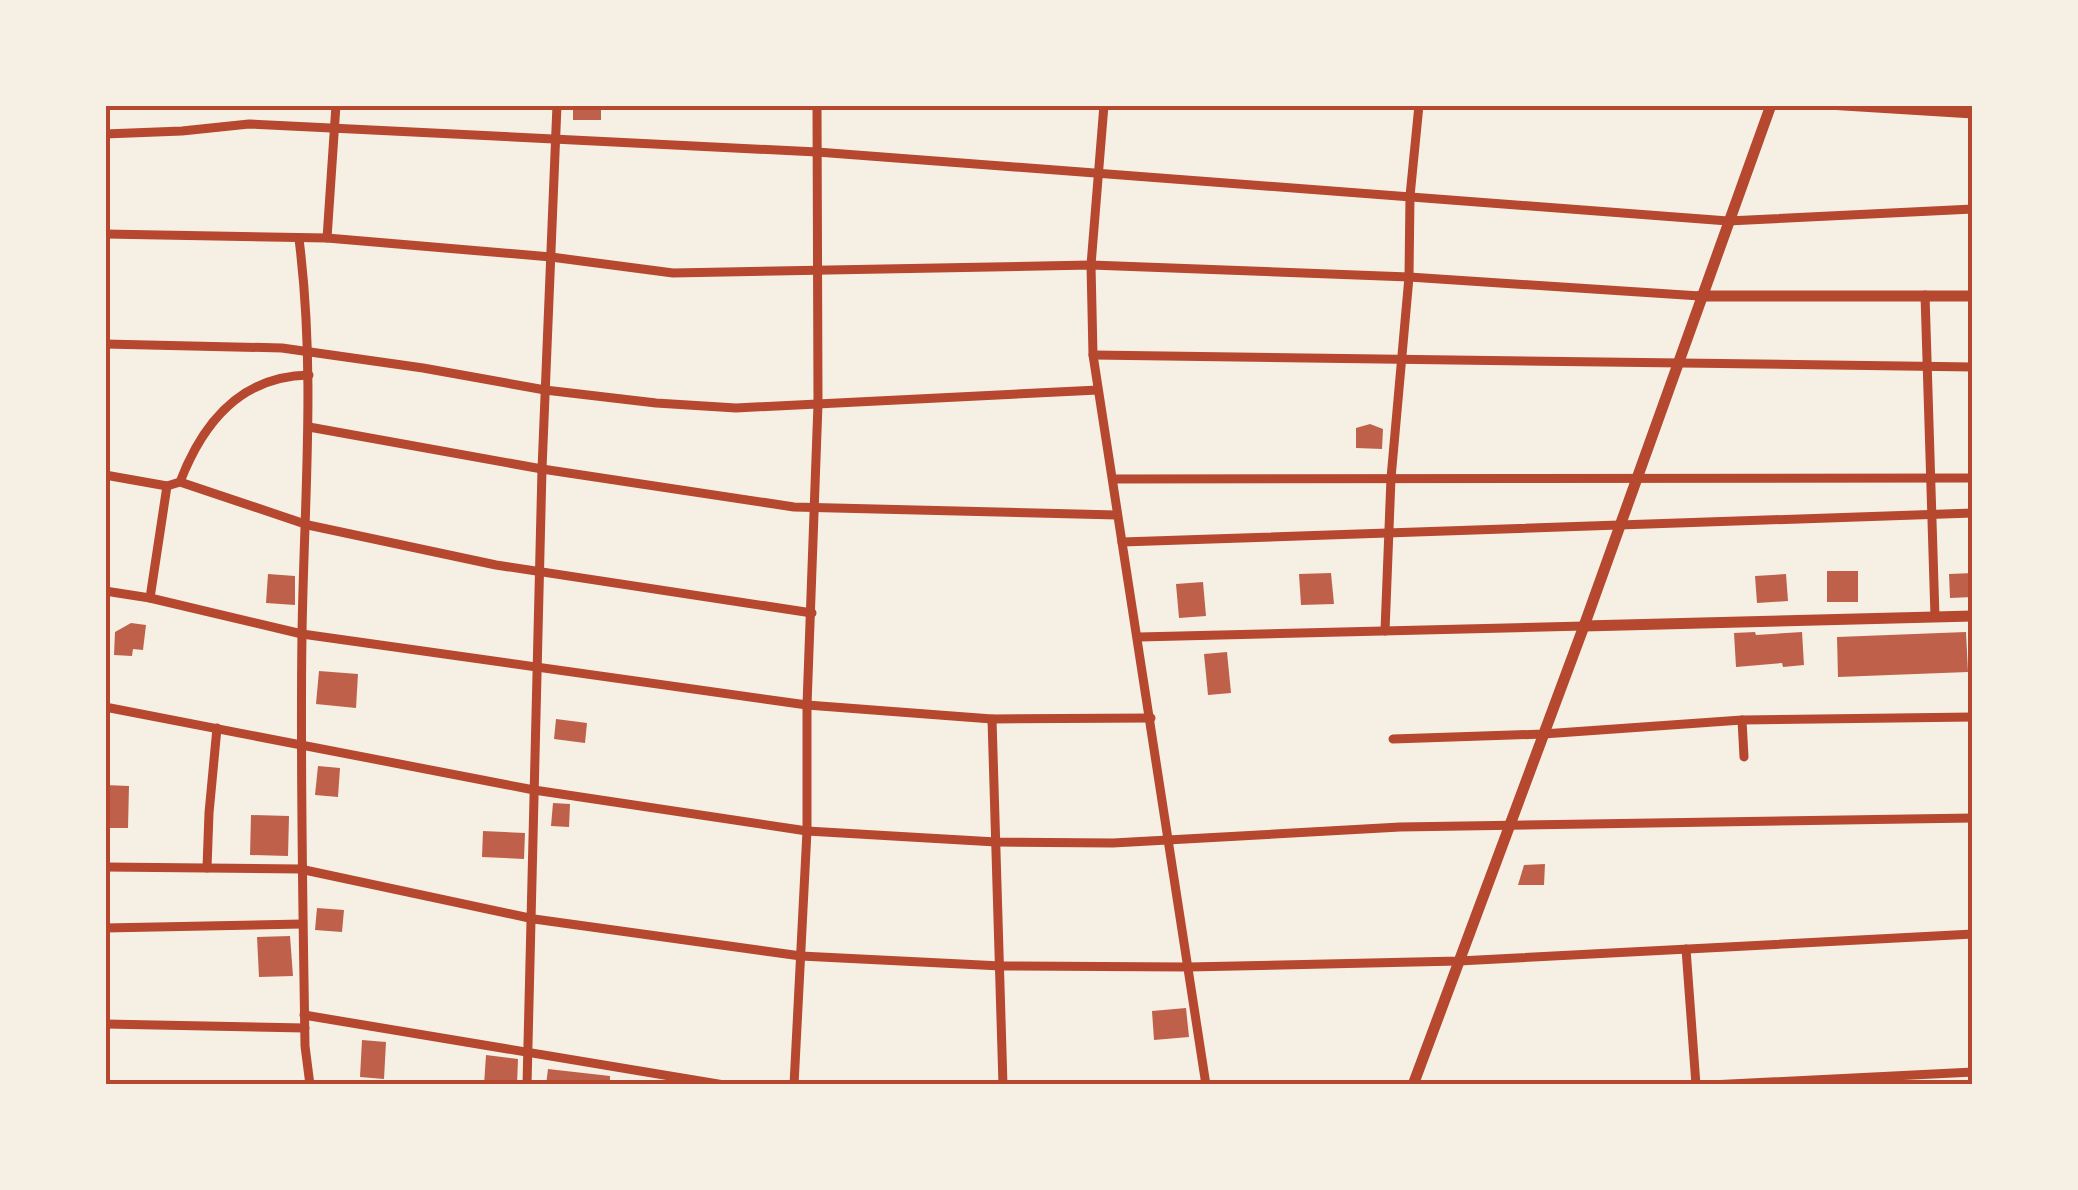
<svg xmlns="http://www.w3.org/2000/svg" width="2078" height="1190" viewBox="0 0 2078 1190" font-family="Inter,sans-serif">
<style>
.building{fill:#bf614a}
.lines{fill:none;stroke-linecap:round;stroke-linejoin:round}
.minor{stroke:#b5482f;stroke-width:9}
.tertiary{stroke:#b5482f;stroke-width:11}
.neatline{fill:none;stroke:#b5482f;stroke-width:4}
</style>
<rect width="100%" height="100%" fill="#f6efe4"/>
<!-- building -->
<g class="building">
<rect x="573" y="105" width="28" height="15"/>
<polygon points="1370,424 1383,429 1382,449 1356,448 1356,428"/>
<rect x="1827" y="571" width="31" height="31"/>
<polygon points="1331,573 1334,604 1301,605 1299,574"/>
<polygon points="1973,573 1973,597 1950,598 1949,574"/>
<polygon points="268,574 295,576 295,605 266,603"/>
<polygon points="1786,574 1788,601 1757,603 1755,576"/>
<polygon points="1203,582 1206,616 1179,618 1176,584"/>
<polygon points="131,623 146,625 143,650 133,649 132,656 114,655 115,632"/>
<polygon points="1755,632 1756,635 1802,632 1804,665 1783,667 1782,663 1736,667 1734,633"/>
<polygon points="1966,632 1968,672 1838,677 1837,637"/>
<polygon points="1227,652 1231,693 1208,695 1204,654"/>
<polygon points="319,671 358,674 356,708 316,704"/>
<polygon points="556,719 587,723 585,743 554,739"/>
<polygon points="318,766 340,768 338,797 315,795"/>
<polygon points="105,785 129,786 128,828 105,828"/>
<polygon points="553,803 570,804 569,827 551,826"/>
<polygon points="251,815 289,816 288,856 250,855"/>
<polygon points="483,831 525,833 524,859 482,857"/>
<polygon points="1545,864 1544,885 1518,885 1524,865"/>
<polygon points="317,908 344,910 342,932 315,930"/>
<polygon points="290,936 293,976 259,977 257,937"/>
<polygon points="1186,1008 1189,1037 1154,1040 1152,1011"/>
<polygon points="362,1040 386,1042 384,1079 360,1077"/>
<polygon points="486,1055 518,1059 517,1085 484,1085"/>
<polygon points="548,1069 610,1076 610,1085 546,1085"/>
</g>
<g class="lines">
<!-- minor -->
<g class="minor">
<polyline points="1104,105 1091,265 1093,355 1206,1085"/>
<polyline points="1828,105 1973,114"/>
<polyline points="105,134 182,131 249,124 817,152 1728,221 1973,209"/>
<polyline points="105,234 327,238 551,257 673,273 1091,265 1409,277 1700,296"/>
<polyline points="327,238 336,105"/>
<path d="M299,239c17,134 5,261 3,395 -2,138 1,275 3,412l5,39"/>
<polyline points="1925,295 1935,617"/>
<polyline points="105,344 282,348 423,368 545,390 656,403 736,408 1098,390"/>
<polyline points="1093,355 1973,367"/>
<polyline points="309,427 542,469 794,507 1117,515"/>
<polyline points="105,475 167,486 180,482 308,525 496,565 812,613"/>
<polyline points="1113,479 1973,478"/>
<path d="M180,482c23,-60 61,-106 129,-107"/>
<polyline points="1122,542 1973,513"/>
<polyline points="105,591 150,598 302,634 807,705 992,719 1151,718"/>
<polyline points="150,598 167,486"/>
<polyline points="1385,631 1391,478 1409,277 1410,196 1419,105"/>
<polyline points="1139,637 1584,626"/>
<polyline points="105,707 534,790 807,831 996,842 1113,843 1400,827 1973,818"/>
<polyline points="992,719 1003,1085"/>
<polyline points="1742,720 1744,757"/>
<polyline points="1393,739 1543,734 1742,720 1973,717"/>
<polyline points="105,867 300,869 534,919 801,956 1001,966 1188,967 1459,961 1973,934"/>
<polyline points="207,868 209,813 217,728"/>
<polyline points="105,928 302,924"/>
<polyline points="1686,949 1696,1085"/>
<polyline points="304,1015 724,1085"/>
<polyline points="105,1024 305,1028"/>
<polyline points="527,1085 542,469 557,105"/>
<polyline points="794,1085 807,831 807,705 818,404 817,105"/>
<polyline points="1710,1085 1973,1072"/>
</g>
<!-- tertiary -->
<g class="tertiary">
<polyline points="1700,296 1973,296"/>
<polyline points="1584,626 1973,616"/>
<polyline points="1413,1085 1584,626 1771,105"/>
</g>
</g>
<!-- border -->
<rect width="2078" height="1190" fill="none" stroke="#f6efe4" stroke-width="215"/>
<rect x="108" y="108" width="1862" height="974" class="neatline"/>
</svg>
